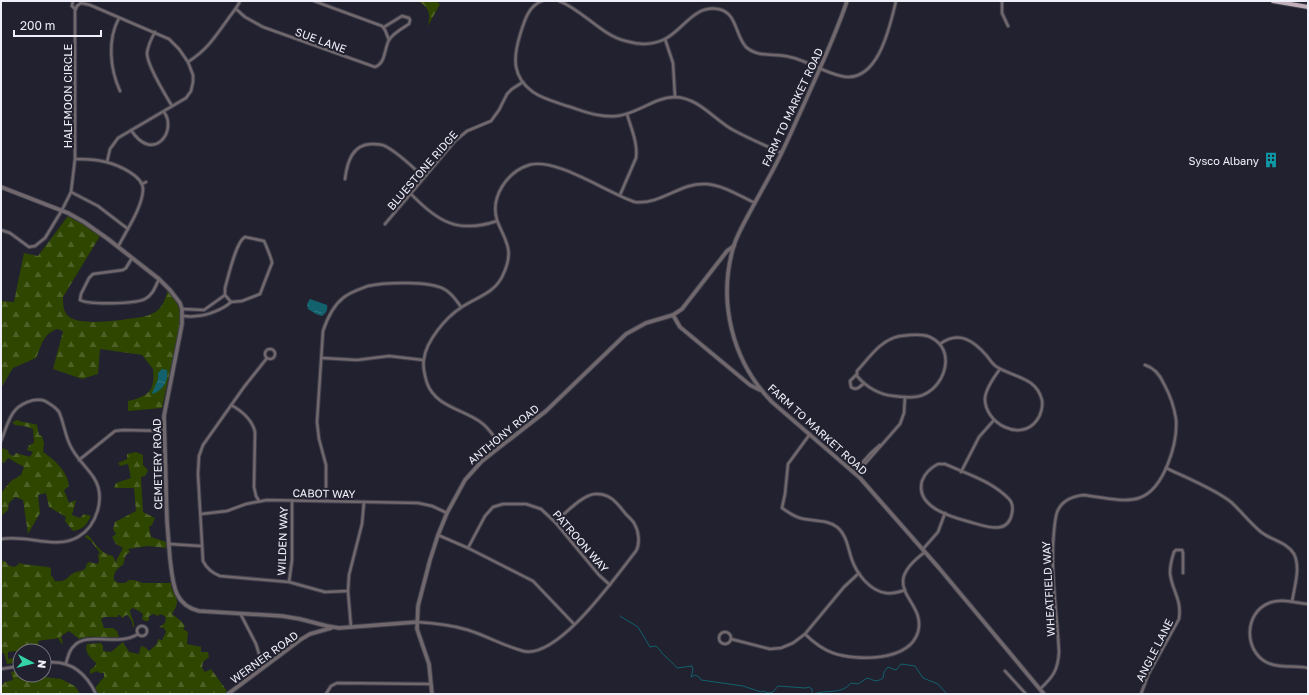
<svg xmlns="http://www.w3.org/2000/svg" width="1309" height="695" viewBox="0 0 1309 695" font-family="'Golos Text',sans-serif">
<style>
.forest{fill:url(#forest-firs)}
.water{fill:url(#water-ripples)}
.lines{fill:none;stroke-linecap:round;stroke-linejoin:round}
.stream{stroke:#12616c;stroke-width:1}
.minor-casing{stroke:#3f3e4b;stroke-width:4.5}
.tertiary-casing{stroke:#3f3e4b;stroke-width:5.5}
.primary-casing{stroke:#3f3e4b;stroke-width:6}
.minor{stroke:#70686c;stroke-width:2.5}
.tertiary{stroke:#70686c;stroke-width:3.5}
.primary{stroke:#bfaeb7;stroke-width:4}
.labels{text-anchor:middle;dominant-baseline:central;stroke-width:4;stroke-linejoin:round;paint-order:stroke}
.street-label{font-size:11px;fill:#efeff9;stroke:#22212f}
.poi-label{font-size:11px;fill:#efeff9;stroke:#22212f;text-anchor:end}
</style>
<defs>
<pattern id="forest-firs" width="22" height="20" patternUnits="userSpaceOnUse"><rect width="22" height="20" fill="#2e4600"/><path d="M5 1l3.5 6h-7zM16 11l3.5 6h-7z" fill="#4d6126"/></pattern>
<pattern id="water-ripples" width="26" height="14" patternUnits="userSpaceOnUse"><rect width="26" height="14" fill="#12616c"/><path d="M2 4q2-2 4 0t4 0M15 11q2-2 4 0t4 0" fill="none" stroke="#357882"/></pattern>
</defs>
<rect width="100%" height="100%" fill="#22212f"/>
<!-- forest -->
<g class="forest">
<path d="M416,1h19l5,3 -12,22c3,-12 1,-21 -12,-25z"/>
<path d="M68,216l20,11 12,9 -37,61c0,7 0,13 4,18 11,13 59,4 75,2 17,-4 21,-10 26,-27 9,11 14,20 12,35l-18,83 -34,3v-10c21,-5 27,-10 25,-32l-11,-14 -42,-6 -2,25 -16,5 -29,-10 10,-38 -6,-2c-15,6 -15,16 -21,29l-23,10 -12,20v-87l13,1 10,-49 14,3z"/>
<path d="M17,420c6,3 13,2 20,5l2,10 3,1 2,7 -1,9c12,8 25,20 26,34l-5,4 5,13 7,-3 -4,15 8,3 4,-4 7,2c-5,9 -7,13 -18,15l-8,-10 1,-4 -17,-10 -3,-14 -8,2 2,18 -12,21 -5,-34 -8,-3 -6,6 -1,7 -7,6v-25l1,1 9,-11 10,-6 3,-8 -16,-9 -4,5 -3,-1v-14l7,2 1,4 5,2 2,-3 14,4 3,-5 -6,-2 2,-5 5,-2 -1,-14 -9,-3 -9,-1 -3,-3z"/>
<path d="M136,452l7,3v10l5,5 -3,6 -4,1 2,35 12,6 -3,7 -3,2 2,10 15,5v6l-18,-2 -20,3 2,3c-6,3 -5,7 -7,13 -6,3 -10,8 -9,15l4,3h7l4,-3h5l9,3h28c-1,8 6,11 6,19 0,4 -3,8 -5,12l9,7 4,5 -2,3 5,3 -1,12 14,3v5h7l1,5 -6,5 -1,6 3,4 6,-3 16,22 -2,3h-126l-4,-6 9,-11v-4h-4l-3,-2 -7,3v-4l5,-4 1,-3c-6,-6 -12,-11 -9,-19l14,-1 2,3v5l8,1 12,-10 6,10 10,2 2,-8 4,1 4,4 8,-7 1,-5 4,1 4,-8 -2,-4 -5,-1 5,-3 2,-4 -1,-4 -5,-2 -2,2 -5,-2 -4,2v5h-4l-3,-2 1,-5 -4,-3 -6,-3 -3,2c0,6 5,10 4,17h-1l-1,-5 -4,-7 -4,1 -1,2h-1l-2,-3h-2v2h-13l-4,2 3,9h9l4,3 2,6c-14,2 -27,-3 -40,2l-10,-8 -8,5 2,8 -2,-1 -3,-5c-6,2 -13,1 -20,3l1,4 -7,3 -3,3 -3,-3 -7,1 -1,4 2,10h-2l-2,-12 -8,1v7l6,-1v5l-7,1 -3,-11h-3v-93l5,2 2,3c5,2 8,3 11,-2 11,3 22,2 32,5v7l4,6c13,2 12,-6 21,-9 4,-1 6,-1 9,-3l2,-5 2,-2 9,2 1,-3 -1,-6 2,-2 -9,-12 -6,-4 1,-2 3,1c7,9 11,17 24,20l3,7 1,-4 6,-11 -7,-4 -4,-7 4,-3 -3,-5 2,-7 21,-11 -2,-23h-20l2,-5 15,-5 -3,-14 -8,2 -2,-3 9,-4v-5z"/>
<polygon points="18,670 18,678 45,677 61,679 75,686 80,694 1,694 1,686 5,682 13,680 11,672"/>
</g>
<!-- water -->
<g class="water">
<path d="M310,299l17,6c1,5 -1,8 -5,11l-6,-2 -8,-5 -1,-5z"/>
<path d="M162,369l5,1c2,11 -4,20 -14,24l-1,-1 6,-14v-6z"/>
</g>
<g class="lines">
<!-- stream -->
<g class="stream">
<path d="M620,616l18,11 12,20 6,-1c4,3 5,7 9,10 4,4 8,7 12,12l15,-2 1,4 -2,7 4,-2 4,2 2,3 42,6 18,6 2,-1 5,2 5,-1 5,-6 27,2 4,-1 3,2v5"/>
<path d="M813,694c15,-5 28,1 38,-11l7,1 9,-6c7,2 9,5 16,0l1,-6 4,-5 8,3 5,-6 14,2 8,12 15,6 9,10"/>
</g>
<defs>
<g id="minor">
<polyline points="73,1 72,6 75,9"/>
<polyline points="314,1 382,26 385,30 389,40"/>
<path d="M542,1c-14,5 -18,21 -22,34 -7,23 -8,42 13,57 10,7 23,10 34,14 17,5 32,12 50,10 20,-2 38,-19 58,-19 25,1 40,24 60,34 15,8 31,15 47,22"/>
<path d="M559,1c24,9 43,35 67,40 13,4 27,4 39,-2 19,-10 29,-34 53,-30 19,3 17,26 28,38 12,11 30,6 44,10 18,4 33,15 51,19 37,9 49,-50 55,-75"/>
<polyline points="1002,1 1002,13 1008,26"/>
<path d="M236,9l9,8 18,10 112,40c11,-4 9,-18 14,-27 4,-7 14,-12 20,-16l1,-4 -1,-2 -7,-2 -18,11"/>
<path d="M119,18c-12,22 -9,51 1,73"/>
<path d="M155,32c-4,7 -7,14 -8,21 0,13 18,41 25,53"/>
<polyline points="665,39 673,63 675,97"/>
<path d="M188,62c20,-13 26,-24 40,-43 4,-6 9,-11 12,-18"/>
<path d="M131,130c22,34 47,1 33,-18"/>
<path d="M75,159c11,0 21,0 31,3 12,3 38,14 37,28 -1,18 -17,41 -25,57"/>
<path d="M345,179c2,-16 7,-35 27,-35 5,0 9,0 13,2 14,7 27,21 39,31"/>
<polyline points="142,184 146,182"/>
<polyline points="71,192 98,206 128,229"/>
<path d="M411,194c27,28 47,40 86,27"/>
<path d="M620,195l16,-37c2,-15 -5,-30 -9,-44"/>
<polyline points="385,224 455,141 467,131 491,121 499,110 507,94 512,89 523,82"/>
<polyline points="1,230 10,233 29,247 35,246 45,238 62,210 71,192 75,159 75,11 77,6 81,3 90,5 169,39 179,49 188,62 193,75 193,82 191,91 186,98 118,138 110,149 107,162"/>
<path d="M245,237l19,4c2,4 8,19 8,22l-12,31 -18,7 -11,1 -6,-7v-7c3,-10 11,-47 20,-51z"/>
<path d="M132,258l-6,10 -3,2 -30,4 -4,4 -8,16 -1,6c9,5 55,4 65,-1 8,-4 10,-12 14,-20"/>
<polyline points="182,309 204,310 225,295"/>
<path d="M183,316c4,0 9,1 13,0 10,0 28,-7 35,-14"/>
<path d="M900,336c9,-1 21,-3 30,1 26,12 16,47 -5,57 -9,5 -22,3 -31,2 -14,-1 -28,-9 -37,-20v-5c13,-14 23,-31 43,-35z"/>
<path d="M940,344c19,-14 34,-3 47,12 3,4 6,9 10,11 18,11 39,10 45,33 1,6 -1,15 -5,20 -16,23 -53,3 -52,-22 1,-10 9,-21 15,-29"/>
<circle cx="270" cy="354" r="5"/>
<path d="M267,358l-23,29 -41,58 -4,11 -1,18 5,87c4,8 9,12 17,15l69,6 36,10 23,-1"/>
<polyline points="322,358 357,360 389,356 423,360"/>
<path d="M857,374l-7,7 1,6c5,4 9,0 13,-4"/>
<path d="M231,405c11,6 21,14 24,27l-1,55 2,9 3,5"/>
<path d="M810,434l-22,30 -3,30 -3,14c7,5 14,10 22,11 11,2 24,1 33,8 10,8 11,22 15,33 5,14 18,31 34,33 6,1 13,-1 19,-3"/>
<path d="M1,441c4,-9 6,-19 12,-28 6,-9 21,-16 32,-12 5,3 11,6 14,11 5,11 6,24 12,35 6,12 16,20 23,31 12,19 3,48 -16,59 -22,13 -51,-3 -77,2"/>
<path d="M501,446c-7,-9 -12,-19 -22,-25 -17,-12 -44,-15 -52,-38 -2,-7 -5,-16 -3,-24 2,-18 22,-42 38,-52 15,-10 31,-13 40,-30 4,-8 8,-20 6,-29 -2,-10 -8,-19 -11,-28 -7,-23 10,-48 32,-55 27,-8 78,28 106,37 26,3 46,-20 71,-18 17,1 34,12 49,19"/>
<polyline points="79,460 115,431 123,430 164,431"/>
<path d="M938,464h7c22,10 47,17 64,35 3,3 4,9 3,14 -4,23 -27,13 -42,9 -19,-5 -55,-15 -48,-41 3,-8 8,-13 16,-17z"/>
<path d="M1166,468c19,9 49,21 65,34 10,9 19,21 30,30 10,8 26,10 33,22 7,14 0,34 -2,48"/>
<polyline points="854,472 870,454 880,445"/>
<polyline points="961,472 979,437 994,420"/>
<polyline points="856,474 900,424 904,413 905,397"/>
<path d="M326,501v-36l-7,-26 -2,-17 6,-91c4,-12 10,-25 20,-33 7,-6 17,-9 25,-12 17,-4 62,-5 76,3 8,4 12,11 17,18"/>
<polyline points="201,514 227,511 246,504 267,500 418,503 432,506 447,513"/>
<polyline points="438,535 468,548 533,581 574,624"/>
<polyline points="169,544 201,546"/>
<polyline points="468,548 485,516 493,507 503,504 526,504 541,509 555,522 599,575 610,585"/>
<polyline points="923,549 938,532 945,513"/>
<polyline points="289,582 292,560 292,501"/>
<path d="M1308,604c-13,-1 -27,-6 -39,-1 -25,10 -25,47 -3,59 13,7 28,3 42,6"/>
<polyline points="240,613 256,644 263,667"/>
<path d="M417,622c17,1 35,3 51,8 19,6 36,16 55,21 35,9 93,-75 113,-100 4,-7 3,-19 -1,-26 -2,-5 -7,-8 -10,-12 -8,-10 -15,-20 -30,-19 -13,1 -29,19 -40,28"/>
<circle cx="142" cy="631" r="5"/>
<polyline points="351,627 348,591 349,575 362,524 364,502"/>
<circle cx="725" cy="638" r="6"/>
<path d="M805,634c8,8 17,15 28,19 23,8 76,9 85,-21 9,-33 -43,-43 7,-80"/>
<polyline points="731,639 770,649 781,648 793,643 805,634 844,587 859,573"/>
<path d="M44,663c25,-4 41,8 52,31"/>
<path d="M66,663c2,-6 3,-13 8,-17 13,-15 44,1 64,-12"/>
<polyline points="1,669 20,666"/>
<polyline points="1005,671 1026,694"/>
<path d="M1040,689c13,-12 18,-19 19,-37 -2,-40 -9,-81 -5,-121 1,-7 1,-15 4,-21 5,-10 16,-14 26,-15 16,2 40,8 55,3 25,-8 39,-55 37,-79 -2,-13 -6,-24 -12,-35 -4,-9 -9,-16 -19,-19"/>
<polyline points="326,694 331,686 337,683 431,684"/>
<path d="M1141,694l7,-19 31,-56c3,-20 -7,-28 -9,-46 0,-7 2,-15 4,-21l2,-2h6l1,3v20"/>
</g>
<g id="tertiary">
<path d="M847,1c-12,36 -28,69 -43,103 -8,17 -15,34 -23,50 -9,19 -20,37 -30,56 -6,11 -13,23 -17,35 -17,56 -2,116 38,157l88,76 79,90 105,126"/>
<path d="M1,187l67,26 16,9 24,17 51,40 11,11 10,13 2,6v15l-18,92 3,105 3,38c3,23 3,46 29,52l83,5 18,3 27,7 12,2 78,-6"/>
<polyline points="673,315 680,327 750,385 760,390"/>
<polyline points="228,694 300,640 310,634 331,628"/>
<polyline points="432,694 429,664 417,629 418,606 430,560 438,535 447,513 465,480 482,461 546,411 626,334 646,323 673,315 682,309 727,251 734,246"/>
</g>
<polyline id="primary" points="1273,1 1308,7"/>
</defs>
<!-- minor casing -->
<use href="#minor" class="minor-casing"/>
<!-- tertiary casing -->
<use href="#tertiary" class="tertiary-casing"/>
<!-- primary casing -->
<use href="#primary" class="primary-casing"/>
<!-- minor -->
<use href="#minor" class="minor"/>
<!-- tertiary -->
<use href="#tertiary" class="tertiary"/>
<!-- primary -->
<use href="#primary" class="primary"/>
</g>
<!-- icons -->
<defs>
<symbol id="building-bare" viewBox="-9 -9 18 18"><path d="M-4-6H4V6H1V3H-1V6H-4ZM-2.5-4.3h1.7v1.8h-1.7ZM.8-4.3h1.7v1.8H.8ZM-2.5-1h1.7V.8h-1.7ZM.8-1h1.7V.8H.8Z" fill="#0f9aa8" stroke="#22212f" stroke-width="2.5" paint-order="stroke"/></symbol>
</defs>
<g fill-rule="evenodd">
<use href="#building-bare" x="1260" y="149" width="22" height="22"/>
</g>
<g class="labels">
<!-- street labels -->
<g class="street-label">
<text transform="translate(321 40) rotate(20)">SUE LANE</text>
<text transform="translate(67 96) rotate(-90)">HALFMOON CIRCLE</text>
<text transform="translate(792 107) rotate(-65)">FARM TO MARKET ROAD</text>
<text transform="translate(422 170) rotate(-49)">BLUESTONE RIDGE</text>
<text transform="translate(818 429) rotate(42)">FARM TO MARKET ROAD</text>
<text transform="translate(503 434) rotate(-39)">ANTHONY ROAD</text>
<text transform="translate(157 464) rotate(-91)">CEMETERY ROAD</text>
<text transform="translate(324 493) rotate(1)">CABOT WAY</text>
<text transform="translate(282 541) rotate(-88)">WILDEN WAY</text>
<text transform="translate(581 541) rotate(49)">PATROON WAY</text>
<text transform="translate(1048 589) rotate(-93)">WHEATFIELD WAY</text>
<text transform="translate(1154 650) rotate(-63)">ANGLE LANE</text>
<text transform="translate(264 657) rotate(-36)">WERNER ROAD</text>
</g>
<!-- poi labels -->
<g class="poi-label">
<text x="1259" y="160">Sysco Albany</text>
</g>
</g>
<!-- border -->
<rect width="1309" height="695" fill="none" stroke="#efeff9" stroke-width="4"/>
<!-- north arrow -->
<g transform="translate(32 663) rotate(97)"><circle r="19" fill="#22212f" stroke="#747380"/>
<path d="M0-3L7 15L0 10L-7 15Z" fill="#35d4a7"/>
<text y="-6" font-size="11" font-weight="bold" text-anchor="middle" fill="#efeff9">N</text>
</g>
<!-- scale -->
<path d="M14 30v6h87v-6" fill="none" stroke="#efeff9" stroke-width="2"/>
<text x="20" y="30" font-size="12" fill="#efeff9" stroke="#22212f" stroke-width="3" paint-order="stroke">200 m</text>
</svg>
